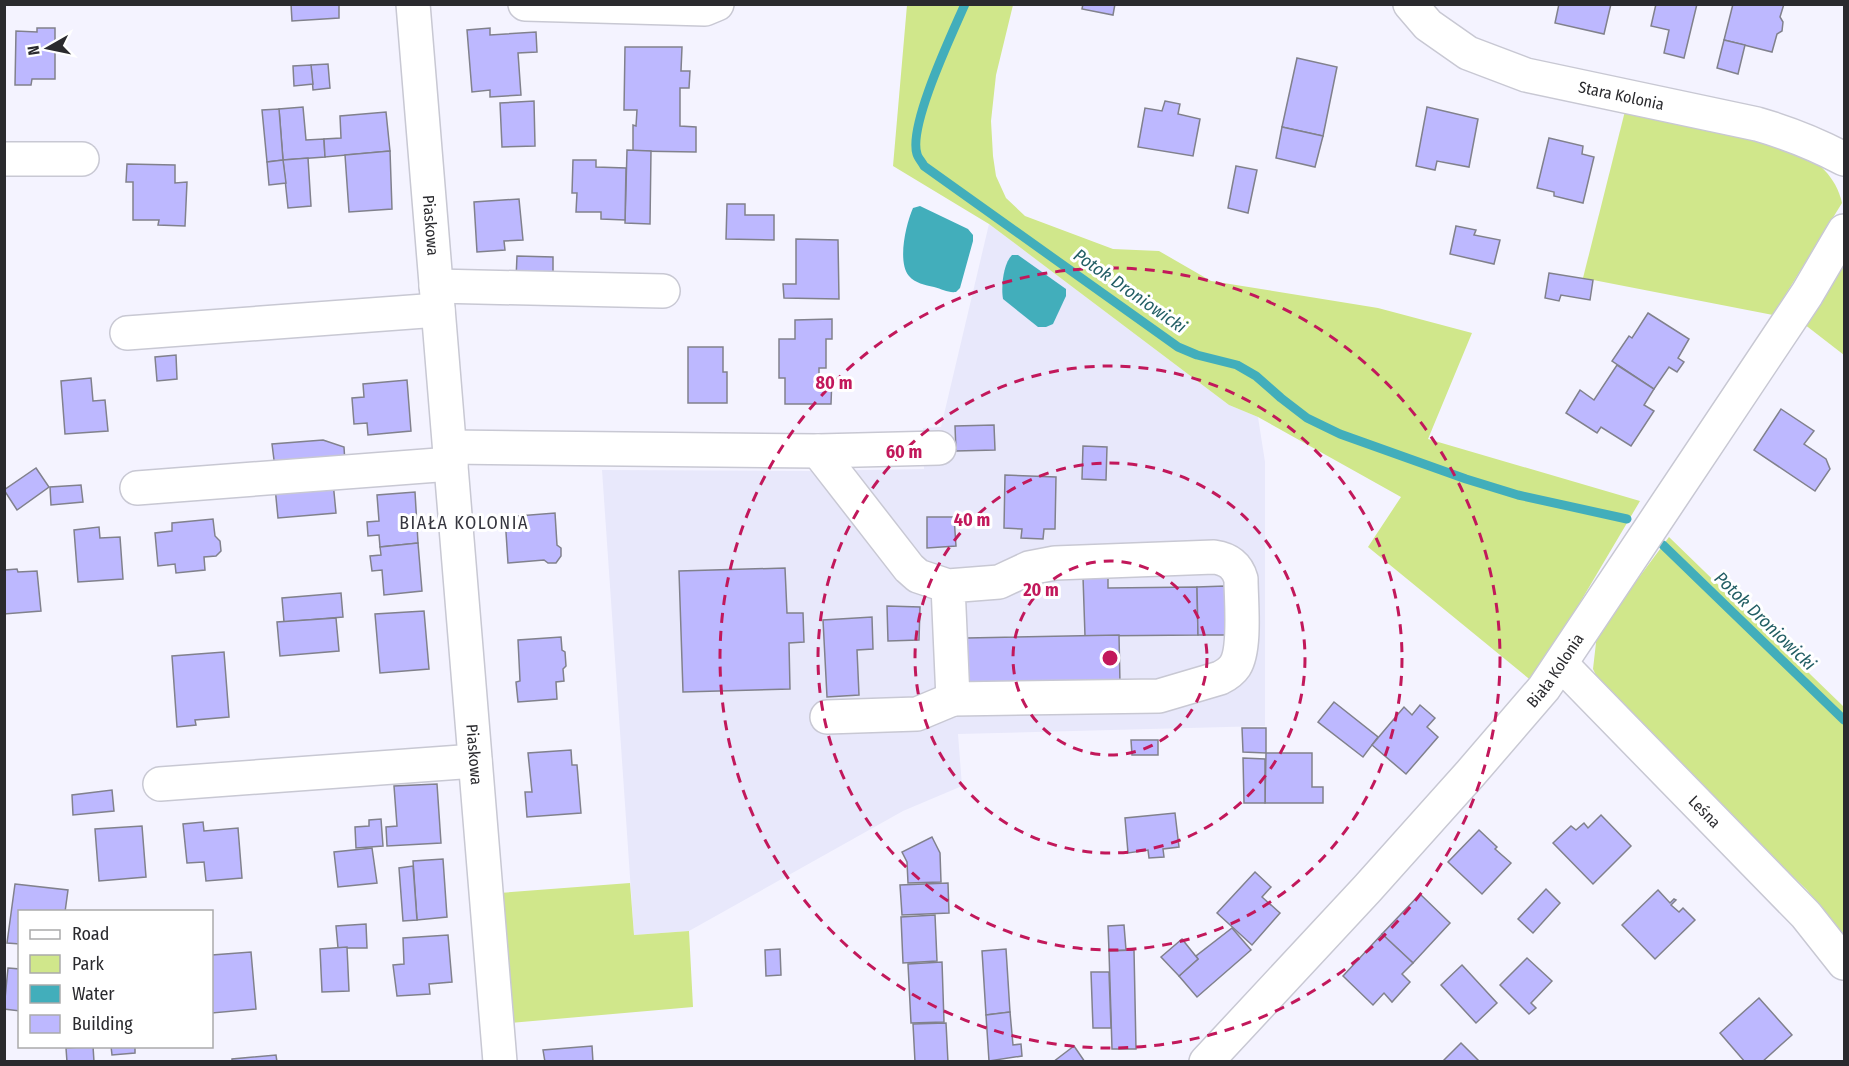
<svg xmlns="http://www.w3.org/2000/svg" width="1849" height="1066" viewBox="0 0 1849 1066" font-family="'Fira Sans Condensed',sans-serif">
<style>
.built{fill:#e8e8fb}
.green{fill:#d0e78b}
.water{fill:#42aebb}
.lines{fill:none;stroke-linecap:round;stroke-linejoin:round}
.stream{stroke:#42aebb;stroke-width:9}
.building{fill:#bdb8ff;stroke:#81818c;stroke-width:1.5}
.minor-casing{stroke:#c8c8d3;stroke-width:36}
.minor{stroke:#fff;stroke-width:33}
.ring{fill:none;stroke:#c2185b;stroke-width:3;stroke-dasharray:10 8}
.labels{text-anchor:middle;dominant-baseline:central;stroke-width:6;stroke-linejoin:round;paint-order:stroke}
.street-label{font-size:16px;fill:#2a2a2e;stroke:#fff}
.water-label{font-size:18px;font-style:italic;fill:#225e64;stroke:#fff}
.neighbourhood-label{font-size:18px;letter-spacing:1.5px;fill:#35353e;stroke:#fff}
.centre{fill:#c2185b;stroke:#fff;stroke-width:3}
.ring-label{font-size:18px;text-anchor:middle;font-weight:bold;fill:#c2185b;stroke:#fff;stroke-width:6;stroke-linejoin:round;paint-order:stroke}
</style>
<rect width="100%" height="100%" fill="#f4f3ff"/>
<!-- built -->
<polygon class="built" points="989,224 1229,405 1258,417 1265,462 1265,726 958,734 962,786 903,811 689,931 634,935 602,470 808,471 924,469 923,428 941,427"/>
<!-- green -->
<g class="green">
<polygon points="907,5 1013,5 996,75 991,121 993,156 996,176 1006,198 1025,216 1113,249 1159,251 1211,281 1378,308 1472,333 1428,439 1640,501 1533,682 1368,547 1401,497 1258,417 1229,405 989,224 893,166"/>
<path d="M1625,111l170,37c22,13 41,28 47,55l-69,112 -190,-37z"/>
<polygon points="1844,249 1844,355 1804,324"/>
<polygon points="1669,537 1844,707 1844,938 1807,890 1608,700 1593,669 1597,634"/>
<polygon points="630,883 634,935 689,931 693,1007 510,1023 499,893"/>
</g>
<!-- water -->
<g class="water">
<path d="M920,206l48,23 5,6v6l-13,47 -4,4c-8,1 -14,-3 -22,-5 -9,-2 -19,-4 -25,-11 -12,-14 -3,-52 4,-68z"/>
<path d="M1012,255h6l48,34v7l-13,28 -7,3h-8l-35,-28c-2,-12 0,-35 9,-44z"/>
</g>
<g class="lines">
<!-- stream -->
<g class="stream">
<path d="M965,4c-13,30 -57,122 -48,150 1,4 5,8 7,12l254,181 19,8 40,10 19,11 25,22 26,20 33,16 126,45 52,16 109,24"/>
<polyline points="1663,545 1844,720"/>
</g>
</g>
<!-- building -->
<g class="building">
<polygon points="291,4 339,4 339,18 292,21"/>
<polygon points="1083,4 1115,4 1113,15 1082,9"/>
<polygon points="1559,4 1611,4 1604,34 1555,23"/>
<polygon points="1656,4 1697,4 1684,58 1664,53 1669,30 1651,26"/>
<polygon points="1733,4 1784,4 1780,17 1783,22 1782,31 1777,34 1772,52 1724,40"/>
<polygon points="37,28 55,28 55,79 32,79 31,85 15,85 16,31 37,32"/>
<polygon points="490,28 490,35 536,32 537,52 518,53 521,95 490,97 490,90 472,92 467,30"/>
<polygon points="1724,40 1745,45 1738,74 1717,68"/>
<polygon points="625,47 682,47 681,71 690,71 689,88 680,88 680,126 696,127 696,152 633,151 633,125 636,126 637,110 624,110"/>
<polygon points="1297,58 1337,67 1323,136 1282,127"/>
<polygon points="328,64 330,88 313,90 311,65"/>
<polygon points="311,65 313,84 294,86 293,66"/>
<polygon points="534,101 535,146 502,147 500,103"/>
<polygon points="1165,101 1180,104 1178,114 1200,119 1193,156 1138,147 1145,108 1162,111"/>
<polygon points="303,107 306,140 324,139 325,157 283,160 279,109"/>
<polygon points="1427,107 1478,119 1469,167 1437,161 1435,170 1416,166"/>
<polygon points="279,109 283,160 267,162 262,110"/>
<polygon points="386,112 390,151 325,157 324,139 341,138 340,116"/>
<polygon points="1282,127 1323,136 1315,167 1276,158"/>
<polygon points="1549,138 1583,146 1582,154 1594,157 1583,203 1554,196 1554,192 1537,188"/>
<polygon points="627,150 651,151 650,224 625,223"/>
<polygon points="390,151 392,209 349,212 345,155"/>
<polygon points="308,158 311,206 288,208 283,160"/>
<polygon points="283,160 286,183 269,185 267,162"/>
<polygon points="573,160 596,160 596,167 626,168 625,220 601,219 601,212 576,212 577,193 572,193"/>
<polygon points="127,164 175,165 175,183 187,182 185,226 158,225 159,220 133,220 133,182 126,182"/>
<polygon points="1236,166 1257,170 1248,213 1228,208"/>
<polygon points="519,199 523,240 504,241 505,250 477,252 474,202"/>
<polygon points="727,204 745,204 745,215 774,215 774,240 726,239"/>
<polygon points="1456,226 1476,230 1474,235 1500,240 1494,264 1450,254"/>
<polygon points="796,239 838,240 839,299 784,298 783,284 796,284"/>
<polygon points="517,256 553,257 553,280 516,279"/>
<polygon points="1549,273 1593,280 1590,300 1561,295 1559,301 1545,298"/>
<polygon points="1648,313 1689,339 1678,358 1684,362 1677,372 1669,367 1654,389 1612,361 1629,336 1632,338"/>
<polygon points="832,319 832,339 826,339 826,368 819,368 819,377 832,377 831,404 785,404 785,378 779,378 779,339 795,339 795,320"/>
<polygon points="688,347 723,347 723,372 727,372 727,403 688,403"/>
<polygon points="176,355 177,379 157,381 155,357"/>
<polygon points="1617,365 1654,389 1644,405 1654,411 1631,446 1601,427 1597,433 1566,413 1580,390 1594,400"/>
<polygon points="91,378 93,401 105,400 108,431 65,434 61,381"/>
<polygon points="407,380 411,431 368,435 367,423 354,424 352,398 364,397 363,384"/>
<polygon points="1781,409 1814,431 1804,444 1826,459 1830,469 1815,491 1754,450"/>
<polygon points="994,425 995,450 956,451 955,426"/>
<polygon points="323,440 344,447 345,463 275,468 272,444"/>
<polygon points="1083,446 1107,447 1106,480 1082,479"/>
<polygon points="36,468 49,487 17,510 4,490"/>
<polygon points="1005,475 1056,477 1055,529 1044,529 1043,539 1021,538 1022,529 1004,528"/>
<polygon points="333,482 336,513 278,518 275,487"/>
<polygon points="81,485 83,502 51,505 50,487"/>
<polygon points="415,492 418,543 380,547 379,535 368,536 367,522 379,521 377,495"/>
<polygon points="555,513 557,545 561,548 561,556 556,563 548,563 544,560 508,563 505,517"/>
<polygon points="927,517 954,517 956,546 927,548"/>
<polygon points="213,519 215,536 220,541 221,551 216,556 204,557 205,570 176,573 175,564 158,566 155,533 172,531 172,523"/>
<polygon points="99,527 100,538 120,537 123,579 78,582 74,530"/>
<polygon points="418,543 422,591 384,595 382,570 372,571 370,556 381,555 380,547"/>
<polygon points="785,568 787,613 803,613 804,642 789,643 790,689 683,692 679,571"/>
<polygon points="17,569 18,572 37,571 41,611 4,614 5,570"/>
<polygon points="1108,576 1108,588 1197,587 1198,635 1085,636 1083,577"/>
<polygon points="1225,586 1226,635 1198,635 1197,587"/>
<polygon points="341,593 343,617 284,622 282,598"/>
<polygon points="887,606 920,607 919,640 888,641"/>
<polygon points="424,611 429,669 380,673 375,614"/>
<polygon points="872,617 873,649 857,650 859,695 827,697 823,620"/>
<polygon points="336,618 339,651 280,656 277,622"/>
<polygon points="1119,635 1120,684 968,686 967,638"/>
<polygon points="561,637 562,650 565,652 566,666 563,669 564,681 556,682 557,699 518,702 516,682 520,681 518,640"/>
<polygon points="224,652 229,717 195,720 196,725 177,727 172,656"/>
<polygon points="1334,702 1378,737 1363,757 1318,722"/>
<polygon points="1420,705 1435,718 1427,727 1438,737 1406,774 1372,745 1404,707 1412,715"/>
<polygon points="1242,728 1266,728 1266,753 1243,752"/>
<polygon points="1131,740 1158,740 1158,755 1132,755"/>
<polygon points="571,750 572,765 577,765 581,813 527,817 525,792 532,792 528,753"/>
<polygon points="1266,753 1312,753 1312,787 1323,787 1323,803 1265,803"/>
<polygon points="1243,758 1265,759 1265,803 1244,803"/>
<polygon points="437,784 441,843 387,846 386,827 397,826 394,786"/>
<polygon points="112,790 114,811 73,815 72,795"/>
<polygon points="1175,813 1179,847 1163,849 1164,857 1149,858 1148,850 1128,853 1125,818"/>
<polygon points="1601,815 1631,846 1593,884 1553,843 1571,826 1576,830 1584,823 1588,828"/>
<polygon points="381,819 383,846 356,848 355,827 369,826 369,820"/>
<polygon points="203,822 204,831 238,828 242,878 206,881 204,862 187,863 183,824"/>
<polygon points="142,826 146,877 99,881 95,829"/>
<polygon points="1479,830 1497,847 1495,849 1511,863 1482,894 1448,862"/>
<polygon points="932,837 940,853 941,882 908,883 907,862 902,852"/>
<polygon points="372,848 377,883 338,887 334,852"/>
<polygon points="443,859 447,917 417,920 413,861"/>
<polygon points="413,866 417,920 403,921 399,868"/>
<polygon points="1255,872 1271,887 1262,897 1280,913 1252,945 1217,913"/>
<polygon points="948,883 949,913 902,915 900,885"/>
<polygon points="15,884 68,890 65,912 20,912 20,944 7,943"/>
<polygon points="1546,889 1560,903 1533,933 1518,919"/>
<polygon points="1658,890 1670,903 1674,899 1676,900 1671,905 1679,912 1683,908 1695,920 1655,959 1622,925"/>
<polygon points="1420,894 1450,923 1413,963 1382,934"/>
<polygon points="935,915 937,961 903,963 901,917"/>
<polygon points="366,924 367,948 338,948 336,926"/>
<polygon points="1124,925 1126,950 1109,951 1108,926"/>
<polygon points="1232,928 1251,950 1197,997 1179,976 1198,959 1196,956"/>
<polygon points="1382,934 1413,963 1402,974 1410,982 1392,1002 1384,993 1373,1005 1343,976"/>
<polygon points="448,935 452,982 429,984 430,994 397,996 393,965 404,964 403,938"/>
<polygon points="1182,939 1198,959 1179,976 1161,957"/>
<polygon points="347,947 349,991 322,992 320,949"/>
<polygon points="780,949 781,975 766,976 765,950"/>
<polygon points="1006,949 1010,1012 986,1015 982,951"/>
<polygon points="1134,950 1136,1049 1112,1049 1109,951"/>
<polygon points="251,952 256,1009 212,1013 212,955"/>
<polygon points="1527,958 1552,981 1531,1003 1536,1008 1529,1014 1500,985"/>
<polygon points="942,962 944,1022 911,1023 908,964"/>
<polygon points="1462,965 1497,1003 1476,1023 1441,985"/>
<polygon points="8,968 20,969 20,1011 4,1009"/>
<polygon points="1091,972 1109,972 1111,1028 1093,1028"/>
<polygon points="1759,998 1792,1035 1762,1062 1745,1062 1720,1033"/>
<polygon points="1010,1012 1013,1045 1021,1044 1022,1056 989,1061 986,1015"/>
<polygon points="946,1023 948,1062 915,1062 913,1024"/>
<polygon points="1461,1043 1480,1062 1442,1062"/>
<polygon points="93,1046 94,1062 67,1062 66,1048"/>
<polygon points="111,1046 139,1046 135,1047 135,1053 112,1055"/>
<polygon points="592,1046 593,1062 545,1062 543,1050"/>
<polygon points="1074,1046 1085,1062 1053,1062"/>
<polygon points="276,1055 277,1062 232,1062 232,1059"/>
</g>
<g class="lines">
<defs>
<g id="minor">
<path id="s1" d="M413,4l87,1058"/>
<polyline points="525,4 705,9 717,4"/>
<path id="s2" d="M1410,4l18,21 40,28 58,22 231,49c31,9 59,20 87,35"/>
<polyline points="4,159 82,159"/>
<polyline points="436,286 663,291"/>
<polyline points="127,333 438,310"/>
<polyline points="450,447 818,451 939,448"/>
<path d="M818,451l91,117 9,8 30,10 51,-4 30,-14 26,-5 159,-6c14,2 23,8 27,22 0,21 5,70 -6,87 -4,6 -9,9 -15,12l-61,18 -206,3 -5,-113"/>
<polyline points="137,488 451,464"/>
<path id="s3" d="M1561,664l245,251 38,48"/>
<polyline points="827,717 917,714 953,699"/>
<polyline points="160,784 475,761"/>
<path id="s4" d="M1206,1062l161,-173 103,-115 74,-86 263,-394 37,-63"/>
</g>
</defs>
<!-- minor casing -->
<use href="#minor" class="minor-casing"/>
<!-- minor -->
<use href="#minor" class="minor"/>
</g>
<!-- distance rings -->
<g class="ring">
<circle cx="1110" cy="658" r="97"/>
<circle cx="1110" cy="658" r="195"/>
<circle cx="1110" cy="658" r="292"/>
<circle cx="1110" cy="658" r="390"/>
</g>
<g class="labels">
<!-- street labels -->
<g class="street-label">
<text stroke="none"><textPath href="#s2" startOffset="236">Stara Kolonia</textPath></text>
<text stroke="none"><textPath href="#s1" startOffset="222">Piaskowa</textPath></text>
<text stroke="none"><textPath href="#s4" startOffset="525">Biała Kolonia</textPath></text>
<text stroke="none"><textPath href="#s1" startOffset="753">Piaskowa</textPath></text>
<text stroke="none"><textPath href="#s3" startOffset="206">Leśna</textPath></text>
</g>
<!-- water labels -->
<g class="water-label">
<text transform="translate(1130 291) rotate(35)">Potok Droniowicki</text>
<text transform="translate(1765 621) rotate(44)">Potok Droniowicki</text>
</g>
<!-- neighbourhood labels -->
<g class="neighbourhood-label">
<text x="464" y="523">BIAŁA KOLONIA</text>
</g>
</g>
<circle cx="1110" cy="658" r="9" class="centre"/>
<g class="ring-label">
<text x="834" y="389">80 m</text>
<text x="904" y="458">60 m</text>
<text x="972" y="526">40 m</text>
<text x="1041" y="596">20 m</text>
</g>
<!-- border -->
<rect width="1849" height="1066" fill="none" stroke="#2a2a2e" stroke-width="12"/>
<!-- legend -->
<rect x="18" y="910" width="195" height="138" fill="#ffffff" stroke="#aaaaab" stroke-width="1.5"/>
<rect x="30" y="930" width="30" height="9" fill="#ffffff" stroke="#aaaaab" stroke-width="1.5"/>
<text x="72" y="940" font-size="18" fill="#2a2a2e">Road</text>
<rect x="30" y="955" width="30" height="18" fill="#d0e78b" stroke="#aaaaab" stroke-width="1.5"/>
<text x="72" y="970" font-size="18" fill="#2a2a2e">Park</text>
<rect x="30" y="985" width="30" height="18" fill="#42aebb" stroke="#aaaaab" stroke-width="1.5"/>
<text x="72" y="1000" font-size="18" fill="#2a2a2e">Water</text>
<rect x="30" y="1015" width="30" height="18" fill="#bdb8ff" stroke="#aaaaab" stroke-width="1.5"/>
<text x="72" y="1030" font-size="18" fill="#2a2a2e">Building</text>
<!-- north arrow -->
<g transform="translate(48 48) rotate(261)" stroke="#ffffff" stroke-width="4.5" paint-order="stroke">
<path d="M0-4.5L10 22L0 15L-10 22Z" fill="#2a2a2e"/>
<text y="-9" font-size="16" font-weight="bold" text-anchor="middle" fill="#2a2a2e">N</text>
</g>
</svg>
